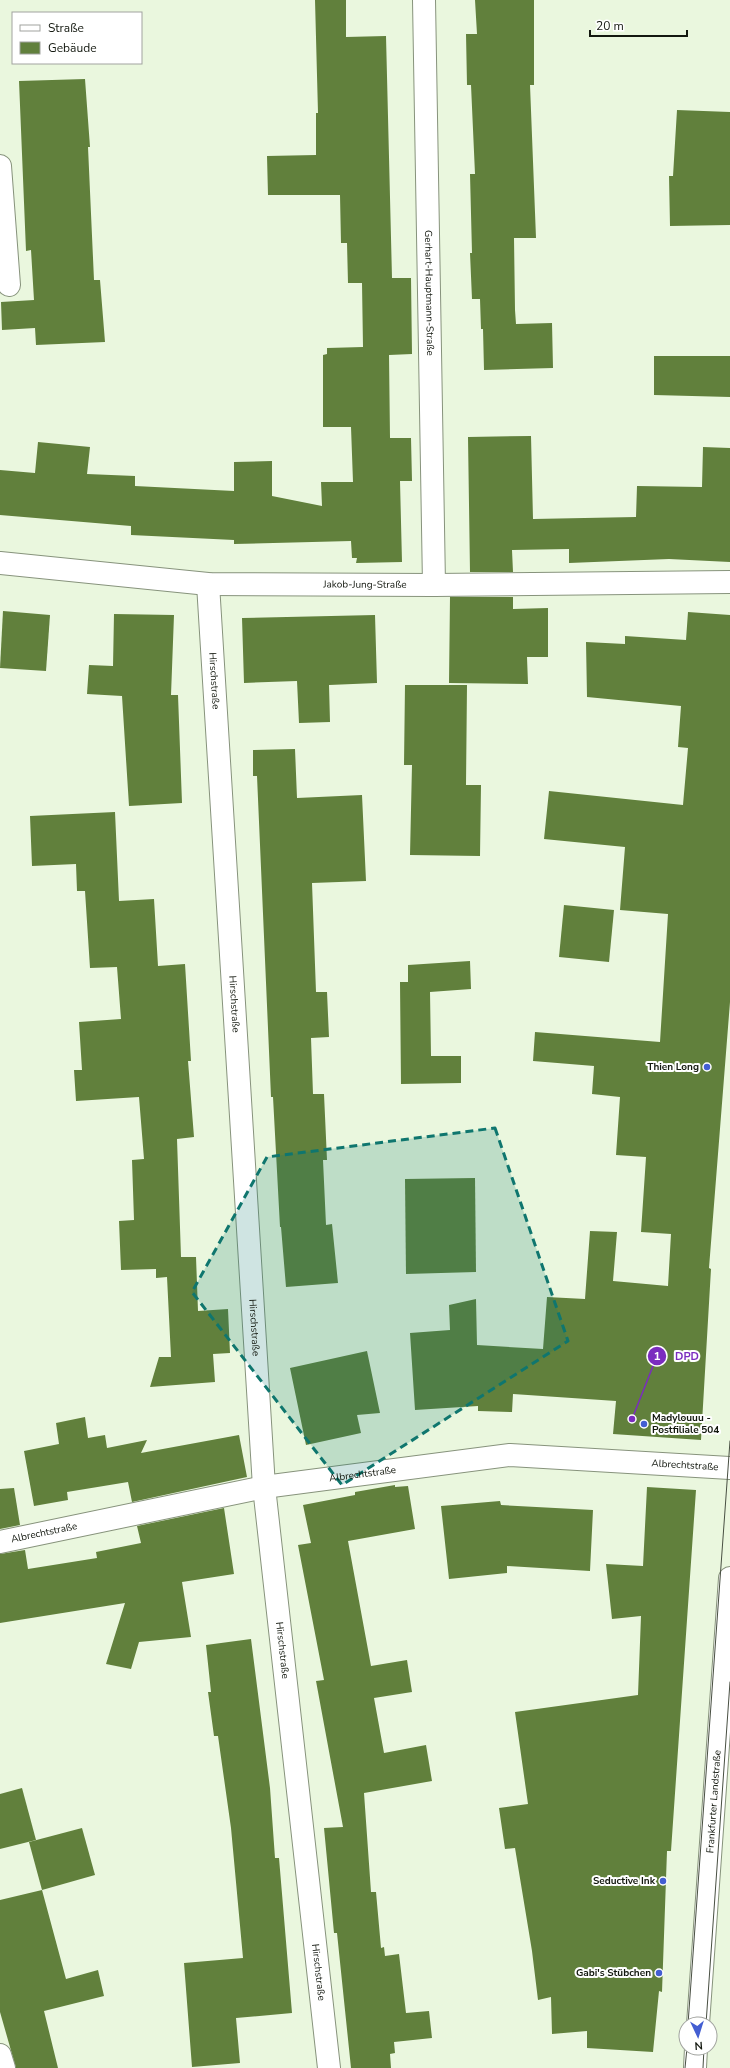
<svg xmlns="http://www.w3.org/2000/svg" width="730" height="2068" viewBox="0 0 730 2068" font-family="'Nunito Sans',sans-serif">
<style>
.building{fill:#61803c}
.lines{fill:none;stroke-linecap:round;stroke-linejoin:round}
.minor-casing{stroke:#87937c;stroke-width:24}
.tertiary-casing{stroke:#87937c;stroke-width:24}
.minor{stroke:#fff;stroke-width:22}
.tertiary{stroke:#fff;stroke-width:22}
.tram{stroke:#484f42;stroke-width:1}
.marked{fill:#0f766e;fill-opacity:0.2;stroke:#0f766e;stroke-width:3;stroke-dasharray:8 5;stroke-linejoin:round}
.poi-dot{fill:#435ed2;stroke:#fff;stroke-width:1.5}
.labels{text-anchor:middle;dominant-baseline:central;stroke-width:4;stroke-linejoin:round;paint-order:stroke}
.street-label{font-size:10px;fill:#13180f;stroke:#fff}
.poi-label{font-size:10px;font-weight:bold;fill:#13180f;stroke:#fff;text-anchor:end}
.leader{fill:none;stroke:#7b2cbf;stroke-width:1.5}
.callout-dot{fill:#7b2cbf;stroke:#fff;stroke-width:1.5}
.mark-label{font-size:12px;text-anchor:middle;font-weight:bold;fill:#fff}
.callout-label{font-size:11px;text-anchor:middle;font-weight:bold;fill:#7b2cbf;stroke:#fff;stroke-width:4;stroke-linejoin:round;paint-order:stroke}
</style>
<rect width="100%" height="100%" fill="#eaf7de"/>
<!-- building -->
<g class="building">
<polygon points="315,0 346,0 346,37 386,36 392,278 411,278 412,354 389,355 390,438 411,438 412,481 400,481 402,562 356,563 357,558 352,558 351,541 234,544 234,540 131,535 131,526 0,515 0,470 35,473 38,442 90,447 87,474 135,476 135,486 234,491 234,462 272,461 272,496 322,506 321,482 353,482 351,427 323,427 323,355 327,354 327,348 363,347 362,283 348,283 347,243 341,243 340,195 268,195 267,156 316,155 316,113 318,113"/>
<polygon points="475,0 534,0 534,85 530,85 536,238 514,238 515,310 516,324 552,323 553,368 484,370 483,329 481,329 480,299 472,299 470,253 472,253 470,174 475,174 471,85 467,85 466,34 477,34"/>
<polygon points="85,79 90,147 88,147 94,280 100,280 105,342 36,345 35,328 2,330 1,302 34,300 31,250 26,251 19,81"/>
<polygon points="677,110 730,112 730,225 670,226 669,176 673,176"/>
<polygon points="654,356 730,356 730,397 654,395"/>
<polygon points="531,436 533,519 636,517 637,486 702,487 703,447 730,448 730,562 669,559 569,563 569,549 512,550 513,572 470,572 468,437"/>
<polygon points="450,597 513,597 513,609 548,608 548,657 527,657 528,684 449,683"/>
<polygon points="3,611 50,615 46,671 0,668"/>
<polygon points="688,612 730,615 730,1002 709,1268 711,1269 701,1440 613,1434 616,1401 513,1394 512,1412 478,1411 478,1406 415,1410 410,1333 450,1330 449,1305 476,1299 477,1345 543,1349 547,1297 585,1299 590,1231 617,1232 613,1281 668,1286 671,1234 641,1232 646,1157 616,1155 620,1097 592,1094 594,1066 533,1061 535,1032 660,1042 668,914 620,910 625,847 544,839 549,791 683,805 688,748 678,747 681,706 587,697 586,642 625,644 625,636 686,640"/>
<polygon points="114,614 174,615 171,695 178,695 182,803 129,806 122,696 87,694 89,665 113,666"/>
<polygon points="375,615 377,683 329,685 330,722 299,723 297,681 244,683 242,618"/>
<polygon points="405,685 467,685 466,785 481,785 480,856 410,855 412,765 404,765"/>
<polygon points="295,749 297,798 362,795 366,881 312,883 316,992 327,992 329,1037 311,1038 313,1094 324,1094 327,1160 323,1160 326,1225 332,1224 338,1283 286,1287 281,1227 280,1227 273,1097 271,1097 257,776 253,776 253,750"/>
<polygon points="115,812 119,901 154,899 158,966 185,964 191,1061 188,1061 194,1137 177,1139 181,1257 196,1257 198,1311 228,1309 230,1353 213,1354 215,1382 150,1387 159,1357 171,1357 167,1277 156,1278 156,1269 121,1270 119,1221 134,1220 132,1160 144,1159 139,1097 76,1101 74,1070 82,1070 79,1022 121,1019 117,967 90,968 85,891 77,891 76,864 32,866 30,816"/>
<polygon points="564,905 614,910 609,962 559,957"/>
<polygon points="470,961 471,989 430,992 431,1056 461,1056 461,1083 401,1084 400,982 408,982 408,965"/>
<polygon points="475,1178 476,1272 406,1274 405,1179"/>
<polygon points="367,1351 380,1413 357,1415 361,1433 306,1445 290,1368"/>
<polygon points="85,1417 88,1438 105,1435 107,1448 147,1440 141,1453 239,1435 247,1477 132,1502 128,1482 67,1492 68,1500 34,1506 24,1451 59,1444 56,1423"/>
<polygon points="395,1485 395,1487 408,1486 415,1529 348,1541 371,1666 407,1660 412,1692 374,1698 384,1753 426,1745 432,1781 364,1793 371,1892 376,1892 381,1948 384,1947 385,1956 399,1954 406,2013 429,2011 432,2038 394,2042 395,2053 390,2054 391,2068 351,2068 337,1933 334,1933 324,1828 343,1827 316,1681 324,1680 298,1545 311,1543 303,1505 355,1495 355,1492"/>
<polygon points="647,1487 696,1490 671,1851 667,1851 662,1992 659,1991 653,2052 587,2048 587,2031 552,2034 551,1997 538,2000 532,1951 515,1848 505,1849 499,1808 528,1804 515,1712 638,1695 641,1616 612,1619 606,1564 643,1566"/>
<polygon points="14,1488 20,1525 0,1529 0,1489"/>
<polygon points="500,1501 501,1505 593,1510 590,1571 507,1566 507,1573 449,1579 441,1506"/>
<polygon points="224,1508 234,1574 182,1582 191,1637 139,1642 131,1669 106,1664 125,1603 0,1623 0,1554 25,1550 28,1569 97,1558 96,1552 141,1543 137,1526"/>
<polygon points="251,1639 270,1788 275,1858 279,1858 292,2013 236,2018 240,2063 192,2067 184,1963 243,1958 231,1828 218,1736 214,1736 208,1692 211,1692 206,1645"/>
<polygon points="22,1788 36,1840 0,1849 0,1794"/>
<polygon points="82,1828 95,1875 42,1890 29,1842"/>
<polygon points="42,1890 66,1979 98,1970 104,1996 44,2011 58,2068 16,2068 0,2012 0,1900"/>
</g>
<g class="lines">
<defs>
<g id="minor">
<path id="s1" d="M424,0l10,585"/>
<polyline points="0,166 9,285"/>
<path id="s2" d="M0,563l208,21 226,1 296,-3"/>
<path id="s3" d="M208,584l56,903 65,581"/>
<path id="s4" d="M0,1542l264,-55 246,-32 220,13"/>
<polyline points="0,2055 4,2068"/>
</g>
<g id="tertiary">
<path id="s5" d="M698,2024l32,-446"/>
<polyline points="695,2068 696,2048"/>
</g>
</defs>
<!-- minor casing -->
<use href="#minor" class="minor-casing"/>
<!-- tertiary casing -->
<use href="#tertiary" class="tertiary-casing"/>
<!-- minor -->
<use href="#minor" class="minor"/>
<!-- tertiary -->
<use href="#tertiary" class="tertiary"/>
<!-- tram -->
<g class="tram">
<polyline points="688,2024 730,1441"/>
<polyline points="706,2024 730,1682"/>
<polyline points="685,2068 687,2048"/>
<polyline points="703,2068 704,2048"/>
</g>
</g>
<!-- marked area -->
<path class="marked" d="M495,1128l73,213 -226,144 -150,-193 75,-135z"/>
<!-- markers -->
<g class="poi-dot">
<circle cx="707" cy="1067" r="4"/>
<circle cx="644" cy="1424" r="4"/>
<circle cx="663" cy="1881" r="4"/>
<circle cx="659" cy="1973" r="4"/>
</g>
<g class="labels">
<!-- street labels -->
<g class="street-label">
<text stroke="none"><textPath href="#s1" startOffset="293">Gerhart-Hauptmann-Straße</textPath></text>
<text stroke="none"><textPath href="#s2" startOffset="366">Jakob-Jung-Straße</textPath></text>
<text stroke="none"><textPath href="#s3" startOffset="97">Hirschstraße</textPath></text>
<text stroke="none"><textPath href="#s3" startOffset="421">Hirschstraße</textPath></text>
<text stroke="none"><textPath href="#s3" startOffset="745">Hirschstraße</textPath></text>
<text stroke="none"><textPath href="#s4" startOffset="693">Albrechtstraße</textPath></text>
<text stroke="none"><textPath href="#s4" startOffset="369">Albrechtstraße</textPath></text>
<text stroke="none"><textPath href="#s4" startOffset="45">Albrechtstraße</textPath></text>
<text stroke="none"><textPath href="#s3" startOffset="1069">Hirschstraße</textPath></text>
<text stroke="none"><textPath href="#s5" startOffset="223">Frankfurter Landstraße</textPath></text>
<text stroke="none"><textPath href="#s3" startOffset="1393">Hirschstraße</textPath></text>
</g>
<!-- poi labels -->
<g class="poi-label">
<text x="699" y="1067">Thien Long</text>
<text x="652" y="1418" text-anchor="start">Madylouuu -<tspan x="652" dy="12">Postfiliale 504</tspan></text>
<text x="655" y="1881">Seductive Ink</text>
<text x="651" y="1973">Gabi's Stübchen</text>
</g>
</g>
<!-- callouts -->
<path class="leader" d="M632 1419L657 1356"/>
<g class="callout-dot">
<circle cx="632" cy="1419" r="4"/>
<circle cx="657" cy="1356" r="10"/>
</g>
<g class="mark-label">
<text x="657" y="1360">1</text>
</g>
<g class="callout-label">
<text x="687" y="1360">DPD</text>
</g>
<!-- legend -->
<rect x="12" y="12" width="130" height="52" fill="#ffffff" stroke="#a1a39f"/>
<rect x="20" y="25" width="20" height="6" fill="#ffffff" stroke="#a1a39f"/>
<text x="48" y="32" font-size="12" fill="#13180f">Straße</text>
<rect x="20" y="42" width="20" height="12" fill="#61803c" stroke="#a1a39f"/>
<text x="48" y="52" font-size="12" fill="#13180f">Gebäude</text>
<!-- north arrow -->
<g transform="translate(698 2036) rotate(176)"><circle r="19" fill="#ffffff" stroke="#a1a39f"/>
<path d="M0-3L7 15L0 10L-7 15Z" fill="#435ed2"/>
<text y="-6" font-size="11" font-weight="bold" text-anchor="middle" fill="#13180f">N</text>
</g>
<!-- scale -->
<path d="M590 30v6h97v-6" fill="none" stroke="#13180f" stroke-width="2"/>
<text x="596" y="30" font-size="12" fill="#13180f" stroke="#ffffff" stroke-width="3" paint-order="stroke">20 m</text>
</svg>
